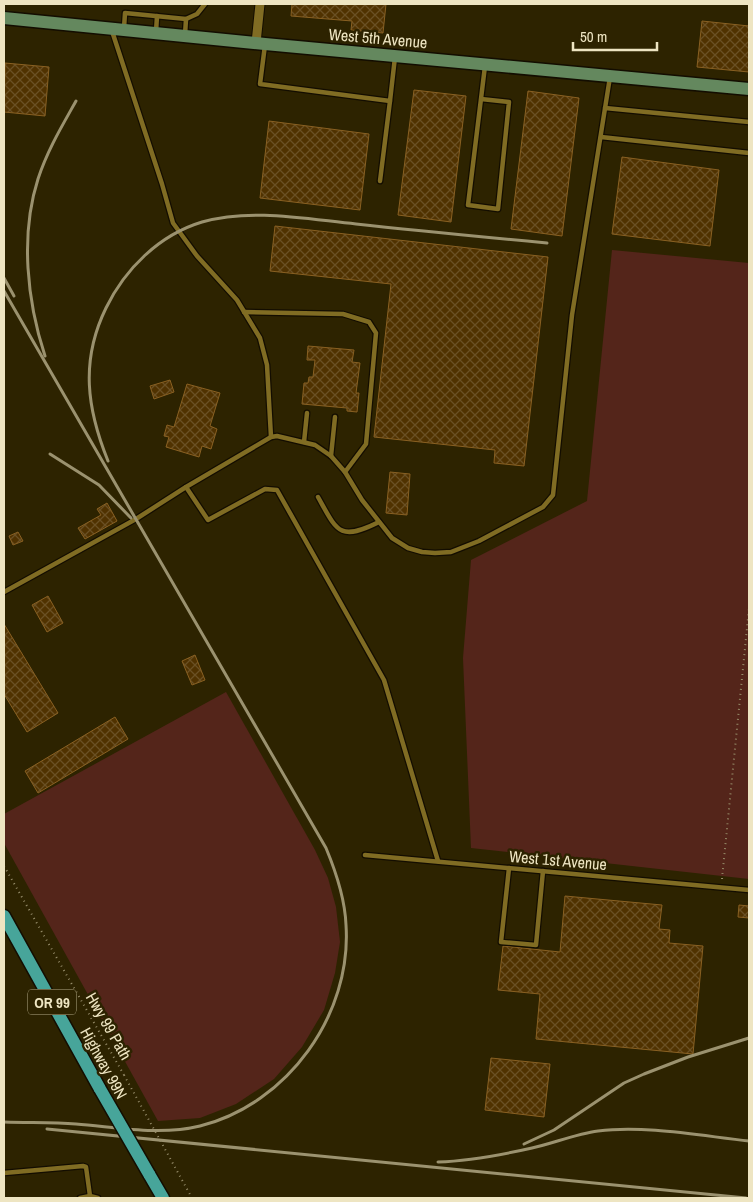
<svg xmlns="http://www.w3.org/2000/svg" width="753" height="1202" viewBox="0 0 753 1202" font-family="'Archivo Narrow',sans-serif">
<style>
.grass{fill:#54251a}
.building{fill:url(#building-cross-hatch);stroke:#896022}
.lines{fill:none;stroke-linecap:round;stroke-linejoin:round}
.lane-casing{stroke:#130d00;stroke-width:7}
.street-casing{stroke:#130d00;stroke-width:11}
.secondary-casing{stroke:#130d00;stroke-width:15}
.primary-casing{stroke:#130d00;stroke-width:15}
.path{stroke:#968c69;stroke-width:2;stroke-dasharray:1 4;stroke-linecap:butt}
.lane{stroke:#806c23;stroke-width:4.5}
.street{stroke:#806c23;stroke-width:9}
.secondary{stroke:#64885e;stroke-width:12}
.primary{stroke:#47a59a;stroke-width:12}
.rail{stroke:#9b926f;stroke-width:3}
.primary-bridge-casing{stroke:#130d00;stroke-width:15;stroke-linecap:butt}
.path-bridge{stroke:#968c69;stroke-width:2;stroke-dasharray:1 4;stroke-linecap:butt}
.primary-bridge{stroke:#47a59a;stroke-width:12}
.labels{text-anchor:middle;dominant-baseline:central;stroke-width:5;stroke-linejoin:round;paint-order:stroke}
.shield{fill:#2d2300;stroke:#b4ab88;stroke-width:1}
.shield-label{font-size:15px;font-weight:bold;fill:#eee5c2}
.street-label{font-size:16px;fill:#eee5c2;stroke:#2d2300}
</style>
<defs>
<pattern id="building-cross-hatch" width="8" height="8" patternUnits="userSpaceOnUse" patternTransform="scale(1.25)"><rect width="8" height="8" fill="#503200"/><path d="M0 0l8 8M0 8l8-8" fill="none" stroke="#6a5024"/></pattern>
</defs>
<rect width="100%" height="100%" fill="#2d2300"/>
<!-- grass -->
<g class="grass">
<polygon points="612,250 749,263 749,879 471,848 463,658 471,560 587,501"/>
<polygon points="226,692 315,850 328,878 336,907 340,942 335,973 324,1010 302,1047 274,1079 236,1104 200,1118 158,1121 4,843 4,814"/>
</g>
<!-- building -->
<g class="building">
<polygon points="292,4 386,4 383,33 351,30 352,21 291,16"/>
<polygon points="702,21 749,26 749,72 697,67"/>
<polygon points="5,63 49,67 45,116 4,112"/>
<polygon points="414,90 466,96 451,222 398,215"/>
<polygon points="528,91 579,98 562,236 511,229"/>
<polygon points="269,121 369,134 360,210 260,198"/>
<polygon points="622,157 719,170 710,246 612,234"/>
<polygon points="275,226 548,257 524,466 494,463 495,450 374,437 391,284 270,271"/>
<polygon points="308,346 354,350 352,362 360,363 356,393 359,393 357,412 347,411 347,408 302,404 304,383 308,383 309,377 313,377 315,360 307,360"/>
<polygon points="170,380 174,392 154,399 150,386"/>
<polygon points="187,384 220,393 210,426 217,429 211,449 202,446 199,457 166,447 169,437 164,436 167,425 174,427"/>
<polygon points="390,472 410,474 407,515 386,513"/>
<polygon points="107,503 117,521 85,539 78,528 101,515 97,509"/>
<polygon points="18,532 23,541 13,545 9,536"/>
<polygon points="48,596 63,623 47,632 32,605"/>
<polygon points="4,624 58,713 27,732 4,694"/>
<polygon points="195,655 205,680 192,685 182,661"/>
<polygon points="115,717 128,739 38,793 25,771"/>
<polygon points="565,896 662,905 659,929 670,930 669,943 703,946 693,1054 536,1039 540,994 498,990 503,946 560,952"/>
<polygon points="739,905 749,906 749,918 738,917"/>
<polygon points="491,1058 550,1064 544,1117 485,1110"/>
</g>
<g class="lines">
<defs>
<g id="lane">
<polyline points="124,28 125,13 186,19 197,14 205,4"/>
<polyline points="112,31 162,184 173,223 197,256 237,300 260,338 267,365 271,437"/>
<polyline points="156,32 157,16"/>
<polyline points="185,35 186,19"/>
<polyline points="265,45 260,84 390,101 395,57"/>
<polyline points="481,99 509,102 498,209 468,205 485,66"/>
<polyline points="605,108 749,122"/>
<polyline points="601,137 749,153"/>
<polyline points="380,181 390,101"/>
<polyline points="244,312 343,314 369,322 376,333 366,444 345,472"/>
<polyline points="304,442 307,413"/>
<polyline points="331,456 335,417"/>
<polyline points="186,487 208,520 265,489 277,490 384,680 438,861"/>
<path d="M318,497c19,34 21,45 61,25"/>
<polyline points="4,592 136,519 186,487 271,437 277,436 315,445 331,456 345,472 362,500 392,538 408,548 422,552 435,553 451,552 479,541 543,507 553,495 572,315 610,77"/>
<polyline points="365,855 749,890"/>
<polyline points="509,868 501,942 536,945 543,871"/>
<polyline points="4,1173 83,1166 86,1167 90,1196"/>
<polyline points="80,1198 90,1196 98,1198"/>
</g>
<polyline id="street" points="256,43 260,4"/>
<polyline id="secondary" points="4,18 265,44 749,89"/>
<g id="primary">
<polyline points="4,916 100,1089"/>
<polyline points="149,1174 163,1198"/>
</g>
</defs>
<!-- lane casing -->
<use href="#lane" class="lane-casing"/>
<!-- street casing -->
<use href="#street" class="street-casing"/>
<!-- secondary casing -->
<use href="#secondary" class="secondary-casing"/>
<!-- primary casing -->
<use href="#primary" class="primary-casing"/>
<!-- path -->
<g class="path">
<polyline points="4,866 124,1075"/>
<polyline points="722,879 749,608"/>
</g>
<!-- lane -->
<use href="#lane" class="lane"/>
<!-- street -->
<use href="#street" class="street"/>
<!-- secondary -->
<use href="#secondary" class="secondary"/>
<!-- primary -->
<use href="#primary" class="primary"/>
<!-- rail -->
<g class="rail">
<polyline points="4,278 14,296"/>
<path d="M4,291l322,557c10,24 19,50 20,77 6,89 -58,179 -146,201 -41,10 -84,1 -124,-2 -24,-2 -48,-1 -72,-2"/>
<path d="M45,356c-18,-55 -25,-121 -7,-177 9,-28 24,-53 38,-78"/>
<polyline points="50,454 99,485 131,518"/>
<path d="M108,461c-21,-52 -28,-100 -2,-153 19,-39 53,-73 96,-86 49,-14 104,-3 154,2 63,7 127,13 191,19"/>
<polyline points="47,1129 746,1198"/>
<polyline points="524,1144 554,1130 624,1083 644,1074 688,1057 749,1038"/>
<path d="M438,1162c32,-1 63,-7 94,-14 22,-5 44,-14 66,-17 47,-6 104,5 151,10"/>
</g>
<defs>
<polyline id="primary-bridge" points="100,1089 149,1174"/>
</defs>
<!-- primary-bridge casing -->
<use href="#primary-bridge" class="primary-bridge-casing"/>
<!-- path-bridge -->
<polyline class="path-bridge" points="124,1075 192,1198"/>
<!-- primary-bridge -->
<use href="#primary-bridge" class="primary-bridge"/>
</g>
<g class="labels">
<!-- shield labels -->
<rect class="shield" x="28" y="989.5" width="48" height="25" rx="4"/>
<g class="shield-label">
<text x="52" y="1002">OR 99</text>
</g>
<!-- street labels -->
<g class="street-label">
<text transform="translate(378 38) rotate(5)">West 5th Avenue</text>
<text transform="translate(558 860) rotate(5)">West 1st Avenue</text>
<text transform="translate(109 1026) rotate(60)">Hwy 99 Path</text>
<text transform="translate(104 1063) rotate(61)">Highway 99N</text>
</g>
</g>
<!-- border -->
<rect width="753" height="1202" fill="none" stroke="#eee5c2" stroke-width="10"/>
<!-- scale -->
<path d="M573 42v8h84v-8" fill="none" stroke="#eee5c2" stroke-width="2.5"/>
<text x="580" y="42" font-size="15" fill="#eee5c2" stroke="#2d2300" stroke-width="4" paint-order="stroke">50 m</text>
</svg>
